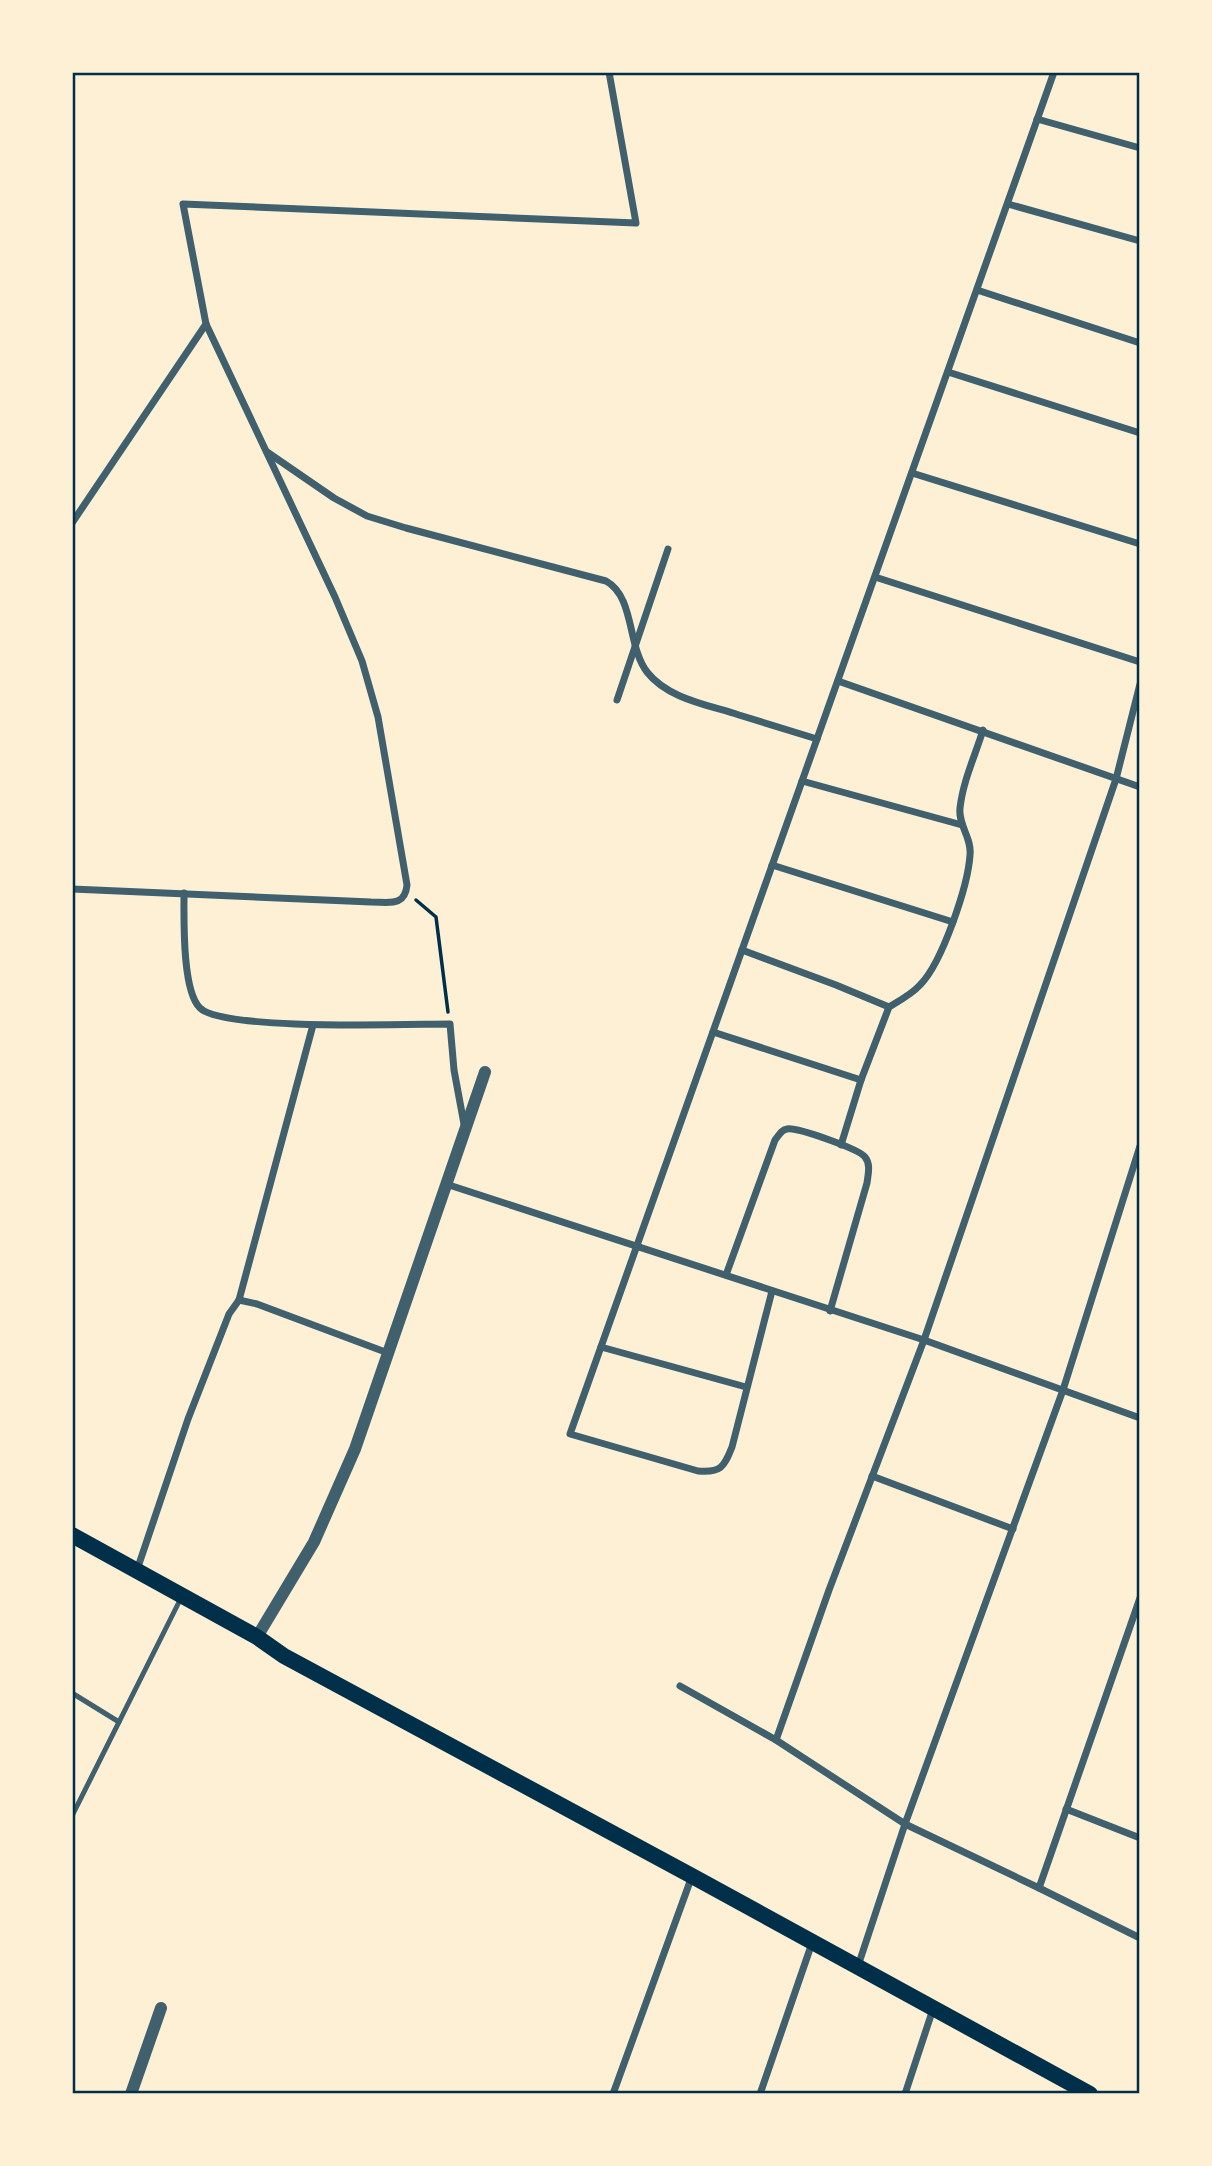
<svg xmlns="http://www.w3.org/2000/svg" width="1212" height="2166" viewBox="0 0 1212 2166" font-family="'Source Sans 3',sans-serif">
<style>
.lines{fill:none;stroke-linecap:round;stroke-linejoin:round}
.path{stroke:#003049;stroke-width:3.5}
.service{stroke:#3f606c;stroke-width:5}
.minor{stroke:#3f606c;stroke-width:7}
.tertiary{stroke:#3f606c;stroke-width:12}
.primary{stroke:#003049;stroke-width:16}
.neatline{fill:none;stroke:#003049;stroke-width:2.5}
</style>
<rect width="100%" height="100%" fill="#fdf0d5"/>
<g class="lines">
<!-- path -->
<polyline class="path" points="416,900 436,917 448,1012"/>
<!-- service -->
<g class="service">
<polyline points="72,1693 119,1722"/>
<polyline points="72,1816 181,1598"/>
</g>
<!-- minor -->
<g class="minor">
<polyline points="1037,119 1140,148"/>
<polyline points="1008,204 1140,241"/>
<polyline points="977,290 1140,343"/>
<polyline points="948,372 1140,433"/>
<path d="M267,452l67,46 33,18 39,12 200,53c29,16 21,65 41,91 21,27 62,33 92,43 26,8 52,16 78,24"/>
<polyline points="912,473 1140,544"/>
<polyline points="72,523 206,324"/>
<polyline points="875,577 1140,662"/>
<polyline points="838,681 1140,787"/>
<polyline points="617,700 668,549"/>
<polyline points="802,781 962,825"/>
<polyline points="772,865 953,922"/>
<path d="M72,889l299,13c18,0 34,5 36,-17l-29,-168 -16,-56 -27,-64 -129,-273 -23,-120 453,19 -27,-151"/>
<path d="M184,893c0,25 -2,98 16,115 23,23 209,16 250,16l4,46 10,54"/>
<polyline points="742,950 836,985 889,1007 861,1080 841,1145"/>
<path d="M889,1007c10,-6 23,-13 31,-22 22,-22 48,-99 50,-130 2,-17 -12,-30 -10,-47 3,-27 15,-52 23,-78"/>
<polyline points="713,1032 861,1080"/>
<polyline points="446,1184 924,1340 1140,1418"/>
<path d="M726,1275l49,-135c4,-5 6,-10 12,-11 10,-2 72,20 78,28 6,7 3,18 2,26l-37,128"/>
<path d="M772,1291l-40,156c-8,20 -11,26 -34,24l-128,-37 484,-1362"/>
<polyline points="239,1300 313,1025"/>
<polyline points="601,1347 746,1387"/>
<polyline points="872,1476 1013,1529"/>
<polyline points="137,1570 188,1419 229,1314 239,1300 257,1304 388,1353"/>
<polyline points="680,1686 776,1740 905,1824 1039,1888 1140,1598"/>
<polyline points="776,1740 829,1590 924,1340 1116,779 1140,684"/>
<polyline points="1066,1809 1140,1838"/>
<polyline points="1039,1888 1140,1938"/>
<polyline points="858,1966 905,1824 1063,1390 1140,1146"/>
<polyline points="613,2094 692,1876"/>
<polyline points="760,2094 812,1943"/>
<polyline points="905,2094 933,2009"/>
</g>
<!-- tertiary -->
<g class="tertiary">
<polyline points="257,1637 314,1542 355,1449 485,1072"/>
<polyline points="131,2094 161,2008"/>
</g>
<!-- primary -->
<polyline class="primary" points="72,1535 257,1637 284,1656 692,1876 1090,2094"/>
</g>
<!-- border -->
<rect width="1212" height="2166" fill="none" stroke="#fdf0d5" stroke-width="147"/>
<rect x="74" y="74" width="1064" height="2018" class="neatline"/>
</svg>
